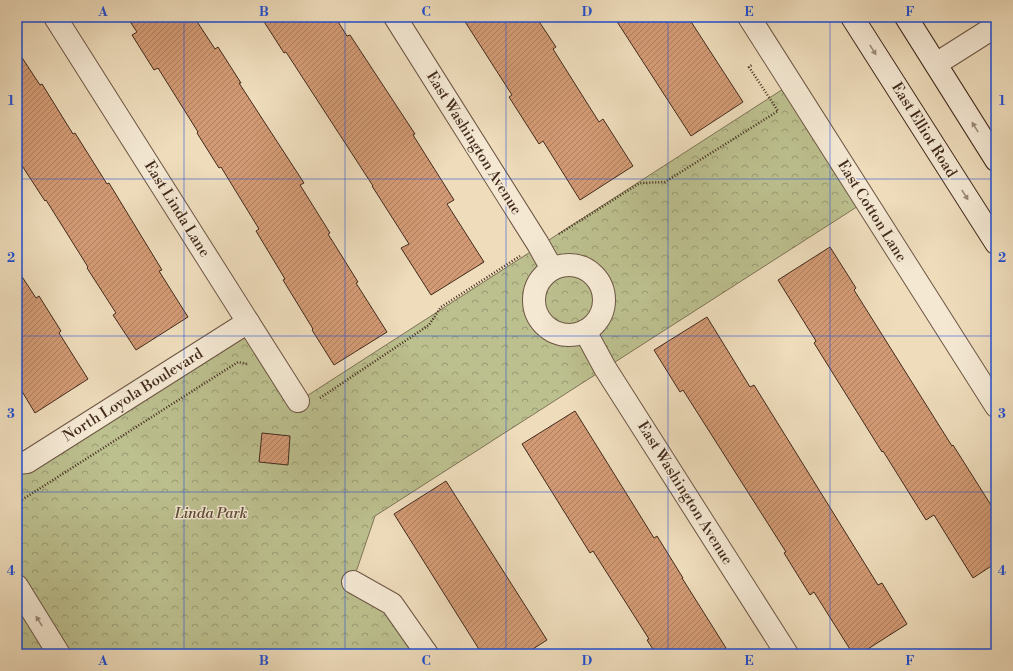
<svg xmlns="http://www.w3.org/2000/svg" width="1013" height="671" viewBox="0 0 1013 671" font-family="'Libre Bodoni',serif">
<style>
.park{fill:url(#park-crowns);stroke:#7f7456}
.building{fill:url(#building-hatch);stroke:#422a1d}
.lines{fill:none;stroke-linecap:round;stroke-linejoin:round}
.minor-casing{stroke:#6d5644;stroke-width:24}
.tertiary-casing{stroke:#6d5644;stroke-width:24}
.secondary-casing{stroke:#422a1d;stroke-width:24}
.path{stroke:#422a1d;stroke-width:2.5;stroke-dasharray:1 2;stroke-linecap:butt}
.minor{stroke:#f4e8d3;stroke-width:22}
.tertiary{stroke:#f4e8d3;stroke-width:22}
.secondary{stroke:#f4e8d3;stroke-width:22}
.oneway{fill:#9b8978}
.grid{fill:none;stroke:#1d4ed8;stroke-width:1;stroke-opacity:0.55}
.labels{text-anchor:middle;dominant-baseline:central;stroke-width:3;stroke-linejoin:round;paint-order:stroke}
.street-label{font-size:15px;fill:#422a1d;stroke:#f4e8d3}
.park-label{font-size:15px;font-style:italic;fill:#5a4834;stroke:#f4e8d3}
.neatline{fill:none;stroke:#1d4ed8;stroke-width:1.5}
.grid-label{font-size:13px;text-anchor:middle;font-weight:bold;fill:#1d4ed8}
</style>
<defs>
<pattern id="park-crowns" width="20" height="18" patternUnits="userSpaceOnUse"><rect width="20" height="18" fill="#bcbf8e"/><path d="M2 6a3 3 0 1 1 6 0M12 15a3 3 0 1 1 6 0" fill="none" stroke="#9a9b73"/></pattern>
<pattern id="building-hatch" width="6" height="6" patternUnits="userSpaceOnUse"><rect width="6" height="6" fill="#d29a74"/><path d="M-1 1l2-2M0 6l6-6M5 7l2-2" fill="none" stroke="#ac7e5f"/></pattern>
</defs>
<rect width="100%" height="100%" fill="#eedcbb"/>
<filter id="stains"><feTurbulence type="fractalNoise" baseFrequency=".005" numOctaves="4"/><feColorMatrix values="0 0 0 0 .2 0 0 0 0 .09 0 0 0 0 .02 0 0 0 .5 -.17"/></filter>
<radialGradient id="worn" r=".72"><stop offset=".6" stop-color="#630" stop-opacity="0"/><stop offset="1" stop-color="#630" stop-opacity=".3"/></radialGradient>
<!-- park -->
<polygon class="park" points="791,84 866,201 375,516 353,581 392,604 424,654 17,654 17,463 248,322 299,401"/>
<!-- building -->
<g class="building">
<polygon points="127,17 194,17 215,49 218,47 241,83 239,83 304,183 300,185 330,233 328,234 358,282 356,283 387,332 334,365 312,330 313,329 283,280 285,279 256,231 259,229 221,167 219,168 197,133 198,132 158,68 154,70 132,35 137,32"/>
<polygon points="261,17 335,17 347,36 350,35 415,134 413,135 454,200 447,204 484,262 431,295 401,248 409,244 372,186 373,186 286,52 284,53"/>
<polygon points="462,17 536,17 556,47 553,49 599,122 603,119 633,166 580,200 543,141 539,144 509,97 512,95"/>
<polygon points="614,17 688,17 743,102 691,136"/>
<polygon points="17,50 40,85 42,84 73,134 75,133 107,184 109,183 162,270 159,271 188,317 136,350 113,315 116,313 87,268 88,267 46,200 45,201 17,158"/>
<polygon points="830,247 856,288 854,290 952,446 953,445 996,513 996,563 973,578 934,515 926,520 883,451 882,452 814,343 816,341 778,280"/>
<polygon points="17,269 36,298 39,296 61,331 59,333 88,379 35,413 17,383"/>
<polygon points="707,317 750,387 754,385 878,585 882,583 907,624 860,654 853,654 814,592 810,595 784,553 786,552 683,390 680,392 654,350"/>
<polygon points="575,411 654,538 657,536 683,578 682,578 726,648 716,654 656,654 647,640 649,639 593,551 590,553 522,444"/>
<polygon points="262,433 290,436 288,465 259,462"/>
<polygon points="446,481 547,640 525,654 482,654 394,514"/>
</g>
<g class="lines">
<defs>
<g id="minor">
<polyline points="55,17 298,401"/>
<polyline points="395,17 538,244 552,269"/>
<polyline points="749,17 996,406"/>
<polyline points="936,64 996,26"/>
<circle cx="569" cy="300" r="35"/>
<polyline points="585,331 605,368 787,654"/>
<polyline points="17,463 27,462 248,322"/>
<polyline points="353,582 392,604 427,654"/>
</g>
<polyline id="tertiary" points="17,586 59,654"/>
<g id="secondary">
<polyline points="852,17 996,243"/>
<polyline points="906,17 996,160"/>
</g>
</defs>
<!-- minor casing -->
<use href="#minor" class="minor-casing"/>
<!-- tertiary casing -->
<use href="#tertiary" class="tertiary-casing"/>
<!-- secondary casing -->
<use href="#secondary" class="secondary-casing"/>
<!-- path -->
<g class="path">
<polyline points="559,234 640,183 665,182 778,111 749,67 753,64"/>
<polyline points="320,398 429,325 441,307 520,256"/>
<polyline points="17,503 238,362 247,364"/>
</g>
<!-- minor -->
<use href="#minor" class="minor"/>
<!-- tertiary -->
<use href="#tertiary" class="tertiary"/>
<!-- secondary -->
<use href="#secondary" class="secondary"/>
</g>
<!-- one-way arrows -->
<defs><path id="oneway-solid" d="M-6-.8H1V-3.2L6.5 0L1 3.2V.8H-6Z"/></defs>
<g class="oneway">
<use href="#oneway-solid" transform="translate(873 50) rotate(58)"/>
<use href="#oneway-solid" transform="translate(975 127) rotate(-122)"/>
<use href="#oneway-solid" transform="translate(965 195) rotate(58)"/>
<use href="#oneway-solid" transform="translate(39 621) rotate(-122)"/>
</g>
<!-- grid -->
<path class="grid" d="M184,17v637M345,17v637M506,17v637M668,17v637M830,17v637M17,179h979M17,336h979M17,492h979"/>
<g class="labels">
<!-- street labels -->
<g class="street-label">
<text transform="translate(924 130) rotate(58)">East Elliot Road</text>
<text transform="translate(474 143) rotate(58)">East Washington Avenue</text>
<text transform="translate(177 209) rotate(58)">East Linda Lane</text>
<text transform="translate(872 211) rotate(58)">East Cotton Lane</text>
<text transform="translate(133 395) rotate(-32)">North Loyola Boulevard</text>
<text transform="translate(685 493) rotate(58)">East Washington Avenue</text>
</g>
<!-- park labels -->
<g class="park-label">
<text x="211" y="513">Linda Park</text>
</g>
</g>
<!-- margin -->
<rect width="1013" height="671" fill="none" stroke="#eedcbb" stroke-width="44"/>
<rect x="22" y="22" width="969" height="627" class="neatline"/>
<g class="grid-label">
<text x="103" y="16">A</text>
<text x="264" y="16">B</text>
<text x="426" y="16">C</text>
<text x="587" y="16">D</text>
<text x="749" y="16">E</text>
<text x="910" y="16">F</text>
<text x="11" y="105">1</text>
<text x="1002" y="105">1</text>
<text x="11" y="262">2</text>
<text x="1002" y="262">2</text>
<text x="11" y="418">3</text>
<text x="1002" y="418">3</text>
<text x="11" y="575">4</text>
<text x="1002" y="575">4</text>
<text x="103" y="665">A</text>
<text x="264" y="665">B</text>
<text x="426" y="665">C</text>
<text x="587" y="665">D</text>
<text x="749" y="665">E</text>
<text x="910" y="665">F</text>
</g>
<rect width="100%" height="100%" filter="url(#stains)"/>
<rect width="100%" height="100%" fill="url(#worn)"/>
</svg>
